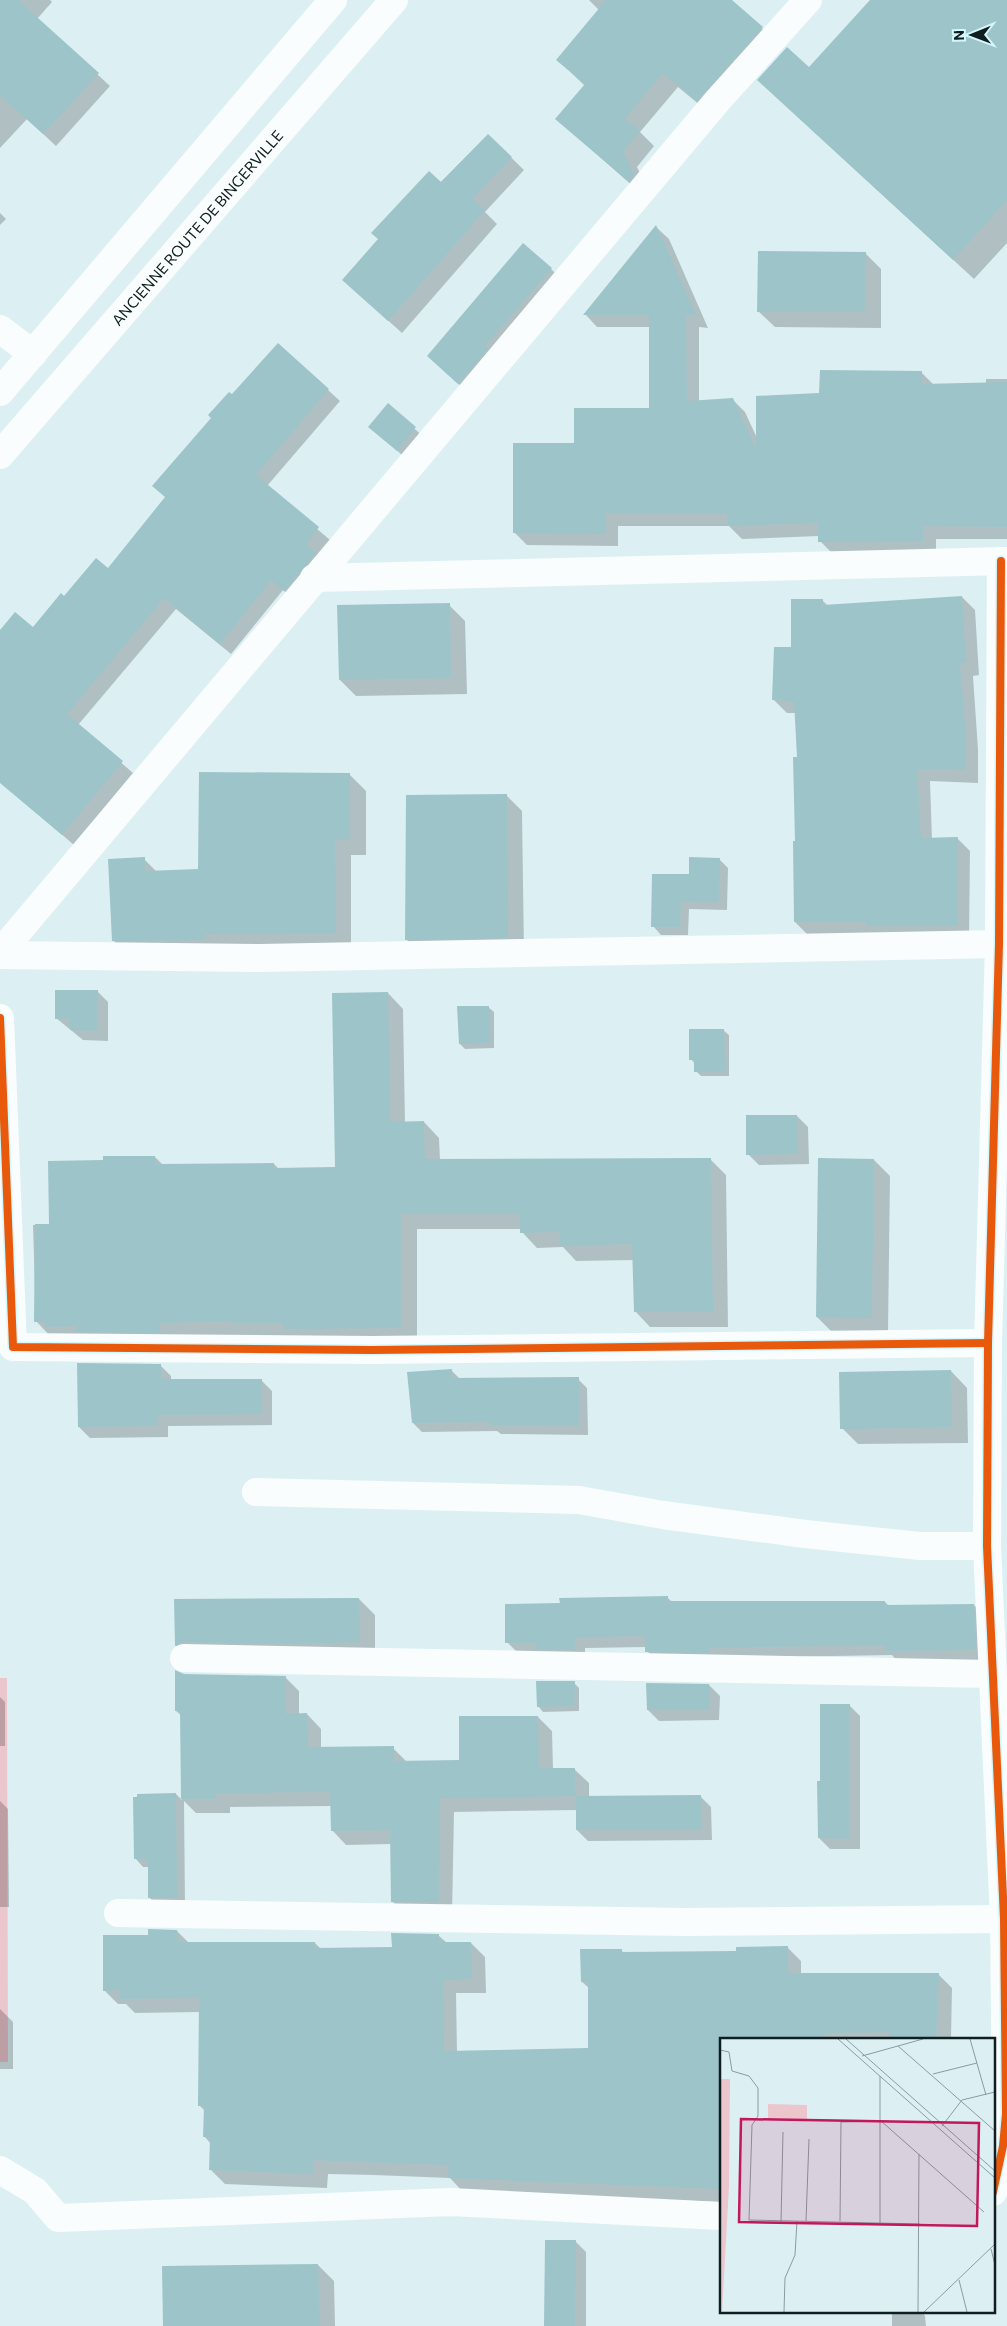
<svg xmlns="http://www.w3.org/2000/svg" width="1007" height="2326" viewBox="0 0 1007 2326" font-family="Commissioner,sans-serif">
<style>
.green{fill:#ebc6cd}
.shadow{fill:#0003}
.building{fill:#9cc4c9}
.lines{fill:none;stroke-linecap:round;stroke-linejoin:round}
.minor{stroke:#fafdfd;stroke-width:28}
.cycleway-casing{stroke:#d2f7fd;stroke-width:11}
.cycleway{stroke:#e8590c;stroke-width:8}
.labels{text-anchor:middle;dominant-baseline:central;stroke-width:4;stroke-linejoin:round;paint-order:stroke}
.street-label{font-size:15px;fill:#101e20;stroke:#d2f7fd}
.inset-road{fill:none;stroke:#8a9c9f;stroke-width:1}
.view{fill:#c2185b;fill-opacity:0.15;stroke:#c2185b;stroke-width:2.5}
.inset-edge{fill:none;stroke:#101e20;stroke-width:2.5}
</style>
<rect width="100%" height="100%" fill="#dcf0f3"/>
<!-- green -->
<polygon class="green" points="0,1678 7,1678 8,2062 0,2062"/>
<!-- shadow -->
<g class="shadow">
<polygon points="0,0 50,0 52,2 37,19 110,86 56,146 27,119 0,148"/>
<polygon points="589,0 730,0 777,42 712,115 678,87 640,132 654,146 637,167 648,191 644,196 557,119 585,86 558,60 599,10"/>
<polygon points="871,0 1007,1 1007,243 974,279 758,80 809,68"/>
<polygon points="488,135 524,170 485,212 497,224 402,333 343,280"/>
<polygon points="0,213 6,219 0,225"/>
<polygon points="656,227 669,239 708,328 699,327 699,401 732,399 745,412 757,438 821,394 921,372 934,385 986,384 986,379 1007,379 1007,539 936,539 936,553 833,554 820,541 820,536 742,539 729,526 618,526 618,546 527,545 514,532 575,444 650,409 650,327 597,327 585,314"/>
<polygon points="865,253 881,269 881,328 775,327 758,311"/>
<polygon points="551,269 565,283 473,397 443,370"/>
<polygon points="278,344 340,401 267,486 330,540 317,556 296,601 283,590 231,654 176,609 78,725 133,773 74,845 0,781 0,632 33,629 65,598 109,570 166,498 232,396"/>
<polygon points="388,405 426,439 409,461 370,427"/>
<polygon points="962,597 975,610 979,675 973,676 978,750 978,783 930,781 932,839 957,838 970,851 969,938 808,935 795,922 799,758 796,713 787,713 774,700 792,648 822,600 828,606"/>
<polygon points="449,605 465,621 467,694 356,696 340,680"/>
<polygon points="350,775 366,791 366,855 351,855 351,949 129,956 113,940 144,859 157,872 199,870"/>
<polygon points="506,795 522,811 524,953 422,955 406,939"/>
<polygon points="719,859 728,868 727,910 689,909 688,935 661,935 653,926 690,876"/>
<polygon points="97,991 108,1002 108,1041 83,1040 56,1018"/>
<polygon points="388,993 403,1009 405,1123 424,1122 439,1138 440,1160 711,1160 726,1175 728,1327 650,1327 635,1311 634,1260 576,1261 563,1247 537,1248 522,1232 521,1229 417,1229 417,1343 51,1337 36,1321 33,1225 50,1225 104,1161 155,1157 163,1165 274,1164 279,1169 337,1169"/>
<polygon points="488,1007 494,1012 494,1048 465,1049 460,1044"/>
<polygon points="723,1030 729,1035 729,1076 701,1076 696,1071 695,1064 691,1059"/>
<polygon points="797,1116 808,1127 809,1164 759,1165 748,1154"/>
<polygon points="874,1160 890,1176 888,1333 833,1333 817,1317"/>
<polygon points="160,1365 171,1376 171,1380 261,1380 272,1391 272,1425 168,1426 168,1437 90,1438 79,1427"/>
<polygon points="452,1371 460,1379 578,1379 587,1388 588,1435 501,1434 497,1431 422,1432 413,1423"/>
<polygon points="951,1371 967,1388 968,1443 858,1444 842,1428"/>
<polygon points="667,1597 673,1603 885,1602 889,1606 974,1605 984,1616 986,1661 898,1662 892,1655 720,1658 658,1662 647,1651 647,1647 585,1648 585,1661 518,1653 507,1642 561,1604"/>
<polygon points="359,1599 375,1615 375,1658 192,1661 176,1646 176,1600"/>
<polygon points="183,1675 285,1677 299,1691 299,1715 307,1714 321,1729 321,1748 393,1748 407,1762 460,1762 538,1717 552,1731 553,1769 574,1769 589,1783 589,1797 700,1796 711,1807 712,1840 588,1841 577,1830 577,1810 454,1812 452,1916 407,1916 392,1901 391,1844 346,1845 332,1830 332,1806 230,1807 230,1813 196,1813 184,1801 185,1906 158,1906 149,1897 149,1867 143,1867 135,1858 176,1794 182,1800 182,1716 176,1711"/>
<polygon points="574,1683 579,1688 579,1711 543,1712 538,1706"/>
<polygon points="709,1685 720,1696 719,1720 659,1721 648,1710"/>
<polygon points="0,1697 5,1702 5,1746 0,1746"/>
<polygon points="849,1705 860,1716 860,1849 830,1849 819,1838"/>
<polygon points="0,1801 8,1809 9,1907 0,1907"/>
<polygon points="177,1931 189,1943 315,1943 321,1949 393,1948 438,1935 447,1943 471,1943 485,1957 486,1993 456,1993 457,2052 589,2050 589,1988 582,1982 622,1951 624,1953 737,1952 787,1947 801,1961 801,1974 938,1974 952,1988 951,2040 721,2040 721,2202 463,2192 450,2178 373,2175 328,2174 327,2188 225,2184 211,2170 211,2144 204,2136 205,2111 200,2106 200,2012 135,2013 126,2004 118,2004 104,1990 150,1936"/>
<polygon points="0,2009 13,2022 13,2069 0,2069"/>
<polygon points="575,2241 586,2252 586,2326 545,2326"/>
<polygon points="318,2265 334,2281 335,2326 164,2326"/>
<polygon points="892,2312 922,2312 925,2316 926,2326 892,2326"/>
</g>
<!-- building -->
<g class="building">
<polygon points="0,0 18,0 99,73 43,134 0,95"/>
<polygon points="606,0 732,0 763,27 697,101 663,73 625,118 640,131 623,151 634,175 629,182 555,119 585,84 556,60"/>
<polygon points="870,0 1007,0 1007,200 953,260 757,80 787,47 809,67"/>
<polygon points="488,134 512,157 472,199 485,210 388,321 342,280 378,239 371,233 429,171 441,182"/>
<polygon points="656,225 696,315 686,315 687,401 733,398 756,449 756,396 819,393 820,370 922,371 922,384 1007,382 1007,527 923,526 923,541 818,542 818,523 728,526 727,514 606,514 606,534 513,533 513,443 574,443 574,408 649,408 649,315 583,315"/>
<polygon points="523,243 552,268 485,346 488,349 458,384 427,356"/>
<polygon points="758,251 866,252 866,312 757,312"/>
<polygon points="278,343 329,389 256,475 319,527 306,544 316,553 284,591 271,580 220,644 164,598 67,714 123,761 62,835 0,783 0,630 15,612 33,627 61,593 64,596 96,558 108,568 165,497 152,486 211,418 208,415 229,392 232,394"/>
<polygon points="388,403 416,427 397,451 368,427"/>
<polygon points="962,596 966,663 960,663 966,736 965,770 917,769 921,838 958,837 957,926 866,926 866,922 794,922 793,841 795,841 793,757 797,757 794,701 772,700 774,647 791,647 791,599 823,599 823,605"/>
<polygon points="450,603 451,678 339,680 337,605"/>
<polygon points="199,772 350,773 350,840 335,839 336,933 205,934 205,940 112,941 108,859 145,857 145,871 198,869"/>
<polygon points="507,794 508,938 405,940 406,795"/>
<polygon points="689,857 720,858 719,902 681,901 680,927 651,927 652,874 689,874"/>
<polygon points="55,990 98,990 97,1031 70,1030 70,1019 55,1019"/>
<polygon points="388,992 390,1122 424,1121 425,1159 711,1158 713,1312 634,1312 632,1244 560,1246 560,1232 520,1233 520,1214 402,1214 402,1328 283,1329 283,1323 229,1323 229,1321 160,1323 160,1333 76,1332 76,1326 45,1327 45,1322 34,1322 35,1224 49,1224 48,1161 103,1160 103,1156 155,1156 155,1164 274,1163 274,1168 335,1167 332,993"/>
<polygon points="457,1006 489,1006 490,1043 459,1044"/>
<polygon points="689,1029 724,1029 725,1071 694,1072 694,1060 689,1060"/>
<polygon points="746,1115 797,1115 798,1154 746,1155"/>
<polygon points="818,1158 874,1159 872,1318 816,1317"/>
<polygon points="77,1363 161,1364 161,1379 262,1379 262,1414 157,1415 158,1426 78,1427"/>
<polygon points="452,1369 452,1378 579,1377 579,1426 490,1425 490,1422 412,1423 407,1372"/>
<polygon points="951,1370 952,1427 840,1429 839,1372"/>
<polygon points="668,1596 668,1601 885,1601 885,1605 974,1604 976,1650 886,1651 886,1645 709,1648 709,1653 645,1652 645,1636 575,1637 575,1650 536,1649 536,1643 505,1643 505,1604 560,1603 559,1598"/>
<polygon points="359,1598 360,1642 286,1644 184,1642 175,1646 174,1599"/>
<polygon points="175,1670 184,1674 286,1676 285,1714 307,1713 308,1747 394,1746 394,1761 459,1760 459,1716 538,1716 539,1768 575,1768 575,1796 440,1798 439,1902 391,1902 390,1830 331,1831 330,1792 216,1793 216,1799 181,1799 180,1711 175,1711"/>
<polygon points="536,1681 575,1681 574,1706 537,1707"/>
<polygon points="646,1683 709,1684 709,1710 647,1710"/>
<polygon points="820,1704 850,1704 849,1839 818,1838 817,1781 820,1781"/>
<polygon points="176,1793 177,1898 148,1898 148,1859 134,1859 133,1797 137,1797 137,1794"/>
<polygon points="701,1795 702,1830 576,1830 576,1796"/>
<polygon points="148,1929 177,1930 178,1942 315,1942 315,1948 392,1947 391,1933 439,1934 439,1942 471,1942 472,1979 443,1980 444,2051 588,2048 588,1982 581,1982 580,1949 622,1949 622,1952 736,1951 736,1947 788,1946 788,1973 939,1973 936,2040 889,2040 889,2032 825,2033 825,2040 721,2040 721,2189 448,2178 449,2165 358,2162 314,2160 314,2174 209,2170 210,2137 203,2137 204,2106 198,2106 199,1998 119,1999 119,1990 103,1991 103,1935 148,1935"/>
<polygon points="545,2240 576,2240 575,2326 544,2326"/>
<polygon points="318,2264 320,2326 163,2326 162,2266"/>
</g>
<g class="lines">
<!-- minor -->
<g class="minor">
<polyline points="0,329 33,354"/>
<polyline points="0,392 333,0"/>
<path id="s1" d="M0,455l394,-455"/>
<polyline points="314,578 1007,561"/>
<polyline points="0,953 718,100 808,0"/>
<polyline points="0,955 260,958 999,944"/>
<polyline points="0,1018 13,1347 372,1350 988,1343"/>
<polyline points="256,1492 579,1500 663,1515 805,1534 920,1546 987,1546"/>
<polyline points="184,1658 992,1674"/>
<polyline points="118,1913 685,1922 1004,1919"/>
<polyline points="0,2170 35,2191 58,2218 450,2202 721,2216"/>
<polyline points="993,2192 1003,2146 1006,2114 1004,1919 987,1546 988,1343 999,944 1001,561"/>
</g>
<defs>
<g id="cycleway">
<polyline points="0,1018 13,1347 372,1350 988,1343"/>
<polyline points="993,2192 1003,2146 1006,2114 1004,1919 987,1546 988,1343 999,944 1001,561"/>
</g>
</defs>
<!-- cycleway casing -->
<use href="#cycleway" class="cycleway-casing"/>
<!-- cycleway -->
<use href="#cycleway" class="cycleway"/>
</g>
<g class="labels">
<!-- street labels -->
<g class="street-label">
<text stroke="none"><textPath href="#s1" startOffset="301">ANCIENNE ROUTE DE BINGERVILLE</textPath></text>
</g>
</g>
<!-- overview -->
<g transform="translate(720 2038)">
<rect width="275" height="275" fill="#dcf0f3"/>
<path d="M0,41h10l-1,107 -7,126zM48,66l39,1v16l-39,-1z" fill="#ebc6cd"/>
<path class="inset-road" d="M118,1l157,139M126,1l149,132M250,1l16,56M178,8l97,85M0,12l9,2 3,19 17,5 9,12v28l-6,9 -3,95 171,4M142,18l61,-17M213,36l44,-11M160,38v147M222,88l20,-26 33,-8M86,183l3,-82M120,183l1,-99 40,-1 103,91M61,184l2,-90M271,211l4,16M239,242l8,32M64,274l1,-34 10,-23 2,-34M198,274l1,-158M204,274l71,-68"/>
<path class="view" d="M21,81l238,4 -2,103 -238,-4z"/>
<rect width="275" height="275" class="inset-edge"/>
</g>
<!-- north arrow -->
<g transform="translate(972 35) rotate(269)" stroke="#d2f7fd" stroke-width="4" paint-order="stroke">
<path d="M0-4L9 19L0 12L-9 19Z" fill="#101e20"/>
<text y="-8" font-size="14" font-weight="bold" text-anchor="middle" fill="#101e20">N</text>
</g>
</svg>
